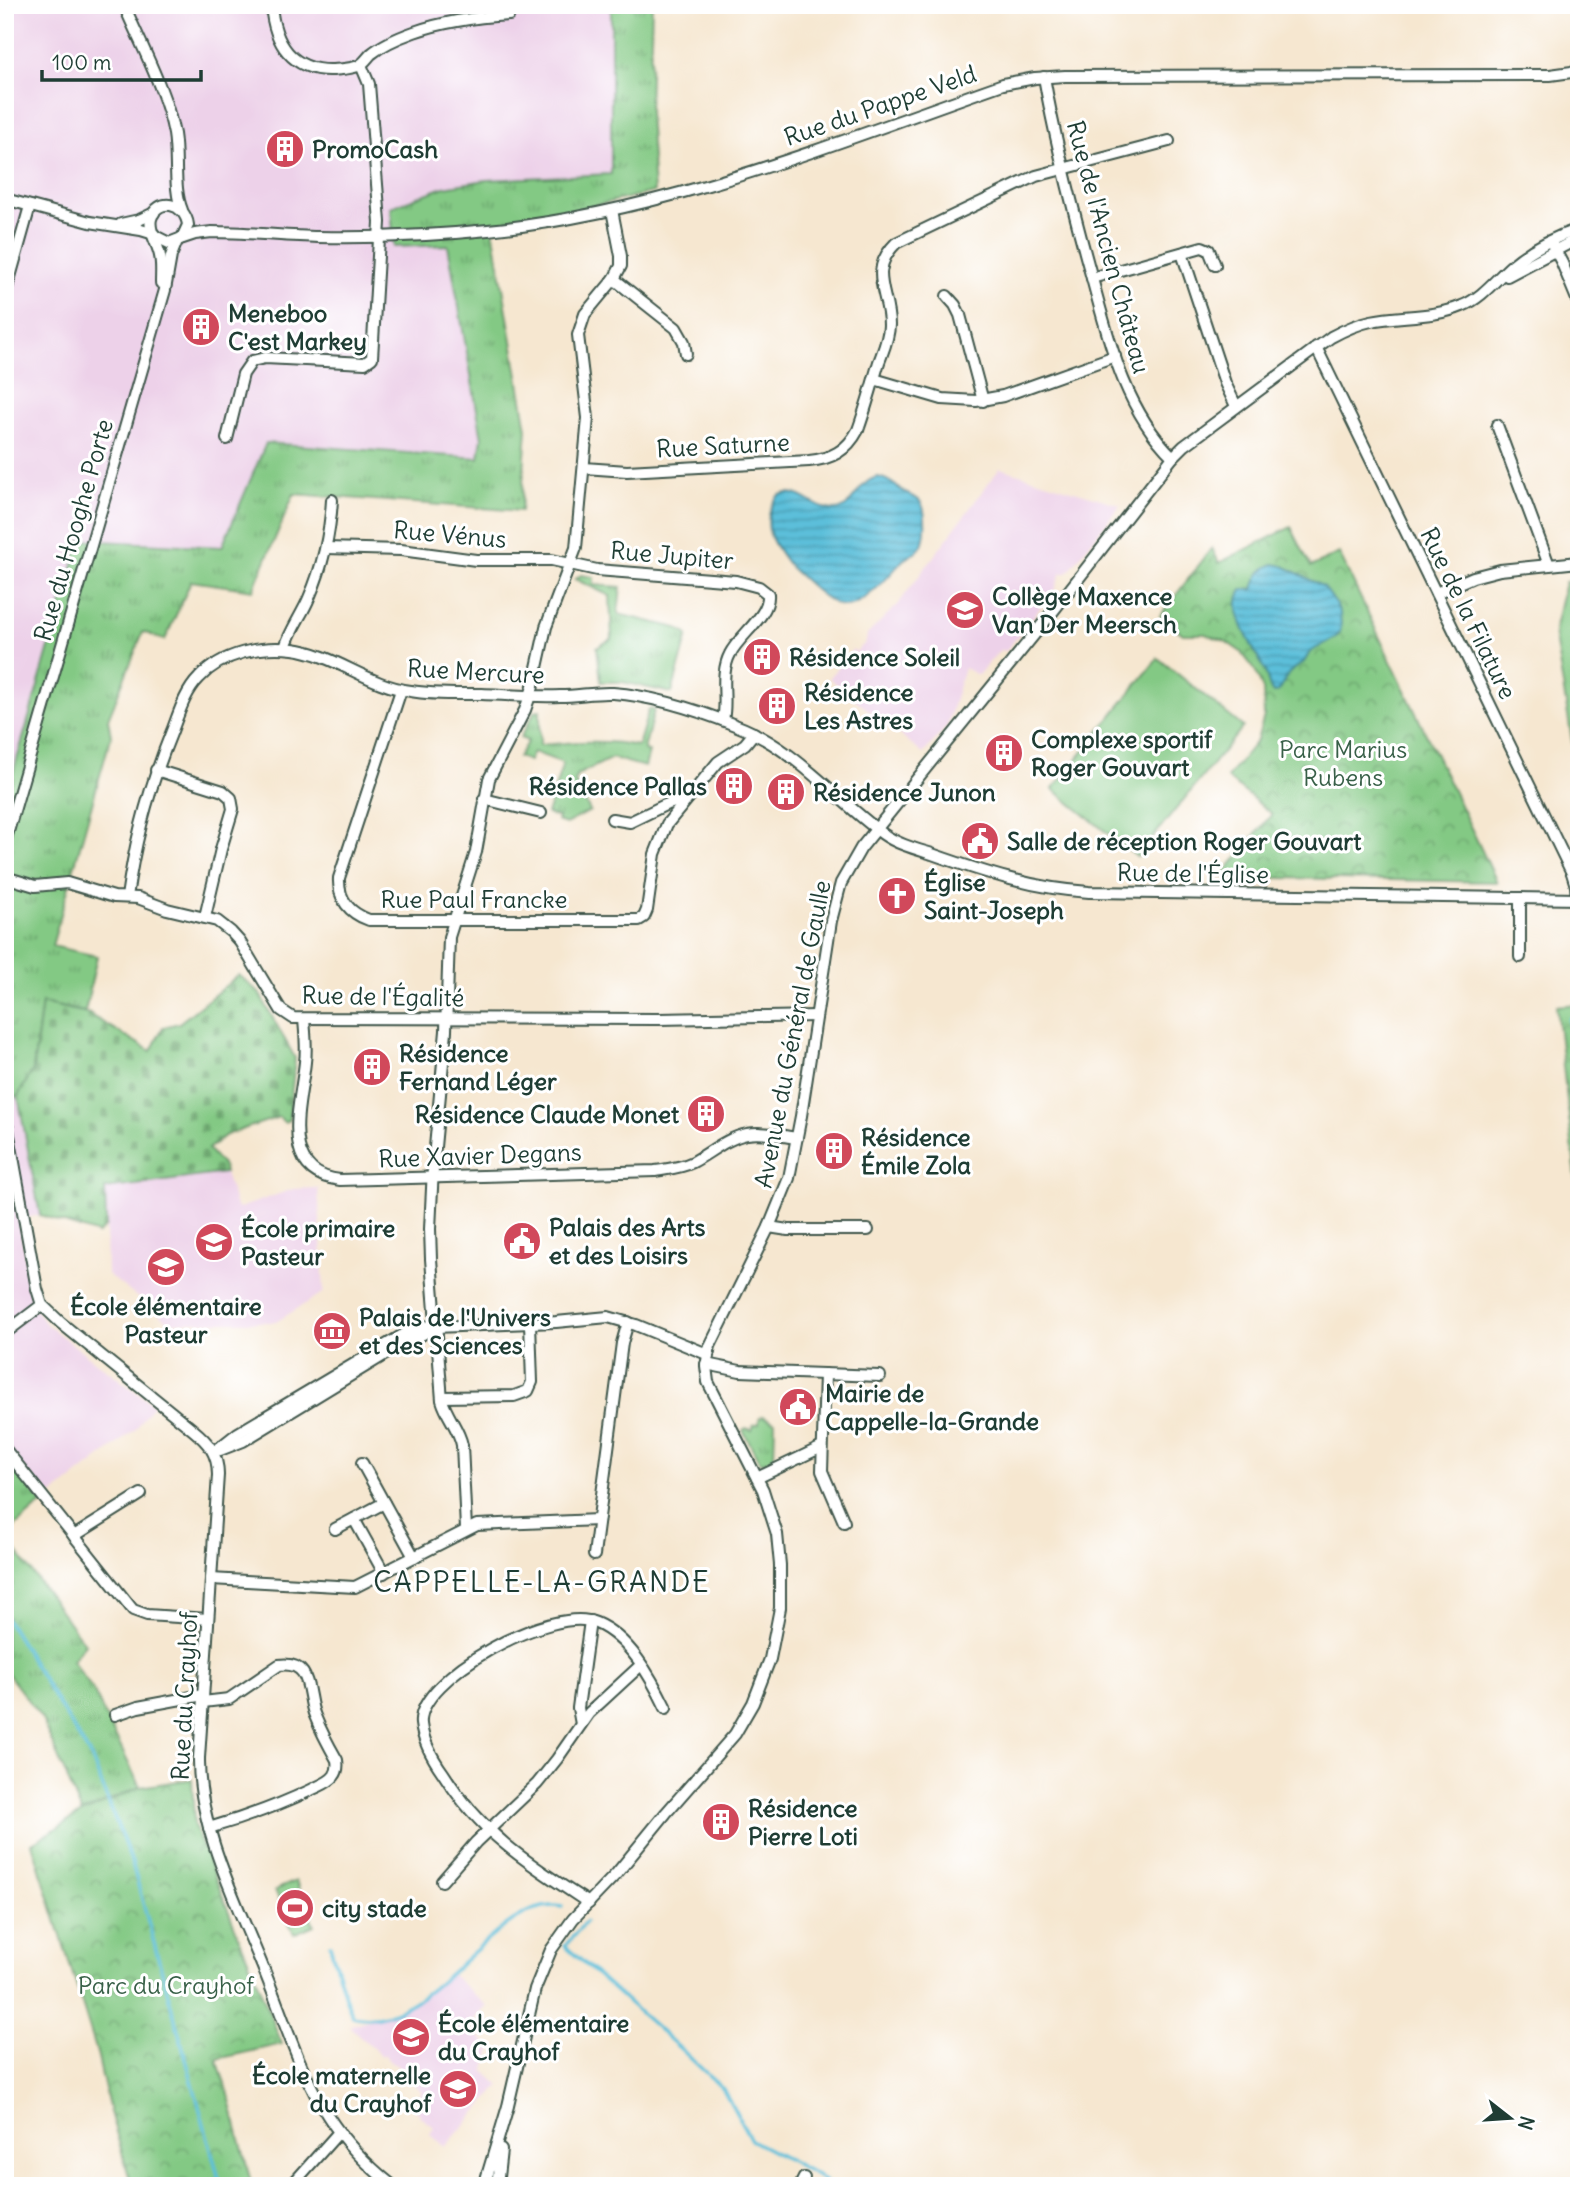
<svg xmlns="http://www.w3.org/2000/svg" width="1584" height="2191" viewBox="0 0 1584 2191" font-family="Delius,sans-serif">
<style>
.built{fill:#edd1e9}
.grass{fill:url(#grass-tufts);stroke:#51835c;stroke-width:2}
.cemetery{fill:url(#cemetery-stones);stroke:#51835c;stroke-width:2}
.park{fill:url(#park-crowns);stroke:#51835c;stroke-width:2}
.garden{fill:#83c984;stroke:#51835c;stroke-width:2}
.water{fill:url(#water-rules);stroke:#3e7e87;stroke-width:2}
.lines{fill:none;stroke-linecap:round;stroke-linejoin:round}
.stream{stroke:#5cbfda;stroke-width:3.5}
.minor-casing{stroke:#3f564b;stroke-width:14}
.minor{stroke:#fff;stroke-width:10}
.labels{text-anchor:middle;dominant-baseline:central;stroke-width:6;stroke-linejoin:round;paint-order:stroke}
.street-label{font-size:24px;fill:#1f3d34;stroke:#fff}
.poi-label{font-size:24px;font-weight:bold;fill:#1f3d34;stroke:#fff;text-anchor:start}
.park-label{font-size:24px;fill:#386048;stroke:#fff}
.quarter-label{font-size:28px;letter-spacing:2px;fill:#1f3d34;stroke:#fff}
</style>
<defs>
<pattern id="grass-tufts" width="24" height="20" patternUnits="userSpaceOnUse" patternTransform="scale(1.75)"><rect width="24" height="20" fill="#83c984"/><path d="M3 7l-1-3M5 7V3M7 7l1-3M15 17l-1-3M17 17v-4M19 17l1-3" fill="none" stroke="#6ba46d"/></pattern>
<pattern id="cemetery-stones" width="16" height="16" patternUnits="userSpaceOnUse" patternTransform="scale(1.75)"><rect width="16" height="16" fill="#83c984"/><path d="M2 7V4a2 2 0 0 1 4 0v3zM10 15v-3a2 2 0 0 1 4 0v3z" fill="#6ba46d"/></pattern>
<pattern id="park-crowns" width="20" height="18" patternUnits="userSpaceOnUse" patternTransform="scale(1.75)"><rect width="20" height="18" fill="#83c984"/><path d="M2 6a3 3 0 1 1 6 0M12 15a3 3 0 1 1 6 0" fill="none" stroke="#6ba46d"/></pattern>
<pattern id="water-rules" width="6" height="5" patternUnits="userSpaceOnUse" patternTransform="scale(1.75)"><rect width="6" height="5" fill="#5cbfda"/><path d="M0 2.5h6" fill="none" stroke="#4b9cb2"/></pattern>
</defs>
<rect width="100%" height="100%" fill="#fff"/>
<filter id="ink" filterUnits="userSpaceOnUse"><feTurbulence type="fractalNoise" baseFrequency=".0143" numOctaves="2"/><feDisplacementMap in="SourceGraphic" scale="14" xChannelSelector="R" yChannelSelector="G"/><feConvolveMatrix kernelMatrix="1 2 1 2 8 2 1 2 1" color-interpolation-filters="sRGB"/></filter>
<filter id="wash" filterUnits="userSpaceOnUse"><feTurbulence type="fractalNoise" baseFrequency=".00686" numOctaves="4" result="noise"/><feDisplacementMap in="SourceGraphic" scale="28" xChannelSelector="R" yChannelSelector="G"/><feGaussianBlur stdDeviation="1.57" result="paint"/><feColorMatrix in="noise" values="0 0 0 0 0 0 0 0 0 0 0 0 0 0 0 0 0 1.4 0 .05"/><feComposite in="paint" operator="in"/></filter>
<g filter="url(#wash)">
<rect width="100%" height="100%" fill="#f6e7d0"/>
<!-- built -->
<g class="built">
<polygon points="5,5 611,5 612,174 486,180 444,187 448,244 482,438 480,458 267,443 222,547 80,540 5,801"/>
<polygon points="1000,468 1120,505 1067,573 1061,573 1055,589 1006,651 1000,650 978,675 964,668 947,726 923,754 829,678 853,649 856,652 866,642 867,635 899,603"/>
<polygon points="18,1096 40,1215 19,1219 32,1306 47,1325 153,1405 135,1430 42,1503 5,1456 5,1099"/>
<polygon points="225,1173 237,1209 293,1189 318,1188 324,1292 276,1322 169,1322 107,1274 105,1189"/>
<polygon points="451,1974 487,2006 468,2027 492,2048 484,2071 500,2086 445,2147 430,2134 434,2127 419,2116 420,2114 414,2109 422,2099 419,2096 422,2092 403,2074 404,2072 398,2066 390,2062 384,2054 382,2056 349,2026 409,2007"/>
</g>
<!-- grass -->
<g class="grass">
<polygon points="611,5 652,5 649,112 654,192 548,216 492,223 527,429 521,511 294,494 253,590 191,581 165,640 143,632 108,719 111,736 52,946 97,956 85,1012 42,1003 33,1070 18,1096 5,1099 5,801 80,540 222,547 266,443 479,458 482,438 448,245 394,247 391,207 444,187 486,180 611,174"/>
<polygon points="581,575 594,577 594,585 621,587 618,614 677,628 688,635 672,693 622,682 601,682 597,647 612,639 610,596 575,579"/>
<path d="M649,709l5,1 -10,40 5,2 -4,15 -33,-9 -35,17 -2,7 15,29 -24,13 -9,-3 1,-4 -11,-3 16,-51 -30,-11 -4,9 -11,-4 10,-16 -8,-3 15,-27 5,-1v35c33,-3 66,-6 98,1z"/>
<polygon points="1579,1004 1579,1203 1556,1006"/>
<polygon points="763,1416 775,1422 774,1462 767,1462 766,1465 764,1461 760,1463 743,1430 746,1428 752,1430 754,1425 759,1424 759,1419"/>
<polygon points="5,1456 42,1503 5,1535"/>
<polygon points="5,1536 85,1644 72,1660 93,1690 140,1787 82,1813 42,1719 5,1670"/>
</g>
<!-- cemetery -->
<polygon class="cemetery" points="239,975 259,993 295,1058 289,1120 284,1122 279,1117 226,1135 208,1149 223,1166 225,1173 105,1189 106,1226 98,1234 40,1215 18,1096 33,1070 42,1003 91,1014 92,1016 151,1051 163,1027 179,1023"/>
<!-- park -->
<g class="park">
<polygon points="1291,527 1311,567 1339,553 1497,882 1221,877 1272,814 1227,778 1257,740 1264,716 1263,690 1255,670 1241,652 1225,641 1205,634 1183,634 1160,616 1212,548 1219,563"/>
<polygon points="192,1779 194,1825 282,2044 217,2059 230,2100 252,2186 132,2186 110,2112 96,2049 32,1843 82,1813 140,1787"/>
</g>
<!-- garden -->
<g class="garden">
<polygon points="1579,580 1579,782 1554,632 1565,582"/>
<polygon points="1158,658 1243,727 1137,857 1053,789"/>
<polygon points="296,1881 314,1925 294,1934 275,1890"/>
</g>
<!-- water -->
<g class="water">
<path d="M878,477c12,2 18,10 28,16 4,3 10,4 14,8 7,9 7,38 0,47 -4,6 -13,8 -18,13 -12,14 -39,46 -59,45 -15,-1 -41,-29 -52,-38 -18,-23 -33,-43 -14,-71 20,-14 37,14 58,13 19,-1 22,-29 43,-33z"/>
<path d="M1274,564l10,2 40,21 12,17 4,9 1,12 -1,8 -5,5 -25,14 -6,10 -15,11 -10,18 -6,2c-6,-8 -5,-18 -10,-26 -9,-20 -37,-57 -20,-78h10c4,-13 7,-20 21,-25z"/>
</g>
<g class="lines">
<!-- stream -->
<g class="stream">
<polyline points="1570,1018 1579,1131"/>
<polyline points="5,1617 91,1757 132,1863 221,2186"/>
<polyline points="585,1922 565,1946 684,2052 723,2089 751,2140 817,2175 830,2186"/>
<path d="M330,1945l16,55 7,16c75,20 143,-123 209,-109"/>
</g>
</g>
</g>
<g filter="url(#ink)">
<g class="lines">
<defs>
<g id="minor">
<path d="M124,5c17,40 42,86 50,129 4,24 -1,55 8,76"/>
<path d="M271,5c3,38 21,67 63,65 7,-1 19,-1 26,-5 4,-2 8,-8 11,-11 12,-10 29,-17 43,-22 31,-11 63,-15 95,-17"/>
<path d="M1044,77c11,63 27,125 44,187 19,67 33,142 85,193"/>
<polyline points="5,199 90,222 141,230 154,234"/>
<polyline points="121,224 139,220 154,213"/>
<path d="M155,236l14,7 13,-5 6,-13c-3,-23 -31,-28 -37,-6 -3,12 7,25 9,37 2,9 1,18 1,27"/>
<path d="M180,239l15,-5 17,-2c35,0 71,4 106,5 57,1 114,-1 170,-7 180,-18 346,-87 515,-146l32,-6 30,-2 485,-1 29,-4"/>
<polyline points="1553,246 1562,263 1579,304"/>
<polyline points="1182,253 1225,383 1236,406"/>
<polyline points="1507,276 1579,238"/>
<polyline points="1092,278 1202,247 1209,250 1215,265"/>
<polyline points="614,279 676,328 684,342 686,354"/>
<polyline points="5,295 30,206"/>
<polyline points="947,296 955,305 960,315 983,401"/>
<polyline points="1316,347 1572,873 1576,886 1577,899"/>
<polyline points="874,379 942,399 976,401 1003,396 1115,356"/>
<polyline points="1497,425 1549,565"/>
<polyline points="227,439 243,374 252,361 265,358 365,363 372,358 380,222 369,84 361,65"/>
<path d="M584,468l43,3 182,-10c22,-2 38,-10 49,-31 8,-22 14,-45 21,-68 4,-11 10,-24 10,-37 0,-32 -22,-53 7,-82l140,-67 133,-35"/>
<path d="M326,548l75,2 75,10h76l45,10 139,11 23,6 9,7c2,22 -29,41 -38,60 -11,21 -2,44 -7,66"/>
<polyline points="1436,593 1473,577 1500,570 1579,562"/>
<path d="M285,648c5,-18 17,-33 24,-50 14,-32 21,-64 23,-98"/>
<path d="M401,690l-62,188c-1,21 10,35 30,42h270l5,-3 3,-7 8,-56 12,-30 51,-62 27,-18 9,-11"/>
<polyline points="156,770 223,791 231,798 233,809 221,849 205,917"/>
<polyline points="484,799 541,813"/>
<polyline points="612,819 630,822 665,805 688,798"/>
<polyline points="5,842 165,290 171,256 177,241"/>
<polyline points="5,877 35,886 67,883 114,897 138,898 167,909 217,921 231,932 240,942 281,1010 293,1018 659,1019 816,1016"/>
<path d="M127,897c8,-58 23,-112 45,-166 7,-18 13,-39 27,-53 23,-25 62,-33 94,-29 41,5 76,37 118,42 23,4 47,3 71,3 26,1 52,3 78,2 18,0 35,-4 53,-3 41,3 84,17 122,32 59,22 98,72 148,109 14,10 33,15 49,20 51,18 102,35 157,38l490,7"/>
<polyline points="1520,898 1520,957"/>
<path d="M304,1019c1,14 3,29 1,43 -4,42 -28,111 35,118l315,-9c13,-2 26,-3 38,-9 18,-10 34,-24 54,-28 17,-3 34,2 50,4"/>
<path d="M5,1113l32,176 5,16 19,18 131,106c16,13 26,24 26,46l-19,283c-1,72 41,151 67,217 19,47 34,98 62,141 17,27 40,50 65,70"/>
<polyline points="769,1227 788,1230 868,1230"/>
<polyline points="5,1333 42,1305"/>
<polyline points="706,1364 740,1371 880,1376"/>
<polyline points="825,1374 822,1471 844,1522"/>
<polyline points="442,1397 514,1396 528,1391 532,1382 530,1323"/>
<polyline points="5,1449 133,1610 147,1615 208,1619"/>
<polyline points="220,1450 243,1441 389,1352 434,1328"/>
<polyline points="214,1452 238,1433 418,1326 436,1327 556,1322 608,1317 636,1325 707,1354"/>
<polyline points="362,1463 414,1557"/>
<polyline points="757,1478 822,1447"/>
<polyline points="354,1519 384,1573"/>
<polyline points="335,1529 384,1503"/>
<path d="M466,1529l-4,-84c-3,-16 -15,-28 -20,-45l-11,-141 -1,-30 3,-61 13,-137 3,-94 27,-85 13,-73 36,-69 7,-20 14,-63 30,-79 12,-130 -10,-83 7,-21 29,-35 7,-13v-10l-9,-46"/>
<polyline points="74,1536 141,1494"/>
<polyline points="594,1555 622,1343 628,1322"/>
<polyline points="211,1579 355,1587 477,1525 598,1520"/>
<path d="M203,1702l26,-3 50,-34c35,-5 27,31 36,51 6,15 14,30 22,44 1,6 1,11 -3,16 -5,7 -16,10 -23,14 -34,16 -67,28 -102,38"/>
<polyline points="115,1715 138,1707 203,1695"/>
<polyline points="581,1724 578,1708 590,1621"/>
<polyline points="442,1881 476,1842 537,1784 557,1759 589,1713 641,1665"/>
<path d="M589,1903c-60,-39 -107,-68 -146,-130 -10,-14 -20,-31 -22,-49 -5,-46 132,-120 175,-101 33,14 55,54 70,85"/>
<polyline points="291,2186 339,2132"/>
<path d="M484,2186l24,-80 27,-117 16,-39 22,-31 44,-46 49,-60 69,-79 18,-31 17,-44 10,-51v-43l-3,-31 -14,-44 -55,-108 -2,-16 4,-20 59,-119 20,-49 12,-62 30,-195 10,-38 20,-35 189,-233 123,-158 11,-11 147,-109c13,-7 26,-13 40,-16 30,-6 63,-3 91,-15 20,-8 34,-27 50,-41 20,-17 43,-28 67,-36"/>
<polyline points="497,2186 501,2150"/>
<polyline points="800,2186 804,2178"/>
</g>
</defs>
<!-- minor casing -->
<use href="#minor" class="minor-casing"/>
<!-- minor -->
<use href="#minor" class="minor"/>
</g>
</g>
<!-- icons -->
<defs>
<symbol id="building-disc" viewBox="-11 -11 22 22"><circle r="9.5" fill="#d1495b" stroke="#fff"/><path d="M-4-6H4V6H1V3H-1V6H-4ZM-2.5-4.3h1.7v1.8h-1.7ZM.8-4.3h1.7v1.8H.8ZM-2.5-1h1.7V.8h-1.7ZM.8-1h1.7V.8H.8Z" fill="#fff"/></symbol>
<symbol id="school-disc" viewBox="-11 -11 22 22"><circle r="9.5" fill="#d1495b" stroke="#fff"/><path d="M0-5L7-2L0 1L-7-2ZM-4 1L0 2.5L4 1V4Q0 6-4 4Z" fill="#fff"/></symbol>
<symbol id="civic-disc" viewBox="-11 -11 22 22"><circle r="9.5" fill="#d1495b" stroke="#fff"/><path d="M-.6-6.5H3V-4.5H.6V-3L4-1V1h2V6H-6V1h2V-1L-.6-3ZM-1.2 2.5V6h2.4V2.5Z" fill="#fff"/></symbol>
<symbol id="church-disc" viewBox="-11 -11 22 22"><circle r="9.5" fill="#d1495b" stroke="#fff"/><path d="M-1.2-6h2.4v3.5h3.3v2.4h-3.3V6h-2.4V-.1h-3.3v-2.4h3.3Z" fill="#fff"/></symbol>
<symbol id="museum-disc" viewBox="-11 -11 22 22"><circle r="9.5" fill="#d1495b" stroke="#fff"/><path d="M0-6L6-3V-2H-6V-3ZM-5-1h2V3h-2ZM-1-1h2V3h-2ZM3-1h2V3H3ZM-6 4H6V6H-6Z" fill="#fff"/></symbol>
<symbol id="stadium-disc" viewBox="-11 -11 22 22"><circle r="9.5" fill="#d1495b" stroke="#fff"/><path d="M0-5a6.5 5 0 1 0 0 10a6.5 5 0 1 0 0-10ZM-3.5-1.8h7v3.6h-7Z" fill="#fff"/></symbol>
</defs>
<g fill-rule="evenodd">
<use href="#building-disc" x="263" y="127" width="44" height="44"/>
<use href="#building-disc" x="179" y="305" width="44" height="44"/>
<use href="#school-disc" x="943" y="588" width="44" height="44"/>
<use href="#building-disc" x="740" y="635" width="44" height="44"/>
<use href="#building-disc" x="755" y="684" width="44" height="44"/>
<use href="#building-disc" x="982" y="731" width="44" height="44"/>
<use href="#building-disc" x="712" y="764" width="44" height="44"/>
<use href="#building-disc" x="764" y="770" width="44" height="44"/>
<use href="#civic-disc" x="958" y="819" width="44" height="44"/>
<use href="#church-disc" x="875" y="874" width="44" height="44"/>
<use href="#building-disc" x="350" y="1045" width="44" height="44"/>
<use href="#building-disc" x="684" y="1092" width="44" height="44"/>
<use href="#building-disc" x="812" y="1129" width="44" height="44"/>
<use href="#civic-disc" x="500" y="1219" width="44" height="44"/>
<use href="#school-disc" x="192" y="1220" width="44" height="44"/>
<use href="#school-disc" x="144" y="1245" width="44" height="44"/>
<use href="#museum-disc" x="310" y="1309" width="44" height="44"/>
<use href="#civic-disc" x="776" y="1385" width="44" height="44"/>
<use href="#building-disc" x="699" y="1800" width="44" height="44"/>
<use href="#stadium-disc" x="273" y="1886" width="44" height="44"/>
<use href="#school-disc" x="389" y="2015" width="44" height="44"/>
<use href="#school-disc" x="436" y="2067" width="44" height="44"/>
</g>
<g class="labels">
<!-- street labels -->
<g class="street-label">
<text transform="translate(880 105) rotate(-19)">Rue du Pappe Veld</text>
<text transform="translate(1109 247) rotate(75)">Rue de l'Ancien Château</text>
<text transform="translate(723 445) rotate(-3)">Rue Saturne</text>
<text transform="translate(73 530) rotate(-74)">Rue du Hooghe Porte</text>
<text transform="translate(450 534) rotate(5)">Rue Vénus</text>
<text transform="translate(672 555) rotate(5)">Rue Jupiter</text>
<text transform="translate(1469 613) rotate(64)">Rue de la Filature</text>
<text transform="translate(476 671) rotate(3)">Rue Mercure</text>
<text transform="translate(1193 873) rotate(1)">Rue de l'Église</text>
<text x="474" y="899">Rue Paul Francke</text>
<text transform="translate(383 996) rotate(1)">Rue de l'Égalité</text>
<text transform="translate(792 1034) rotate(-79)">Avenue du Général de Gaulle</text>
<text transform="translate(480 1155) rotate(-2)">Rue Xavier Degans</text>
<text transform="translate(184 1696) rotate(-87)">Rue du Crayhof</text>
</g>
<!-- poi labels -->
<g class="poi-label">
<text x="312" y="149">PromoCash</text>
<text x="228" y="313">Meneboo<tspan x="228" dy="28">C'est Markey</tspan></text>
<text x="992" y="596">Collège Maxence<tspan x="992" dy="28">Van Der Meersch</tspan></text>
<text x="789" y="657">Résidence Soleil</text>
<text x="804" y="692">Résidence<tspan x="804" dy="28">Les Astres</tspan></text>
<text x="1031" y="739">Complexe sportif<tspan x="1031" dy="28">Roger Gouvart</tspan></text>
<text x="707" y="786" text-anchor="end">Résidence Pallas</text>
<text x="813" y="792">Résidence Junon</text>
<text x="1007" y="841">Salle de réception Roger Gouvart</text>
<text x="924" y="882">Église<tspan x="924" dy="28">Saint-Joseph</tspan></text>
<text x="399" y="1053">Résidence<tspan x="399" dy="28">Fernand Léger</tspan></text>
<text x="679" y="1114" text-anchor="end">Résidence Claude Monet</text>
<text x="861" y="1137">Résidence<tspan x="861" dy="28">Émile Zola</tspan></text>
<text x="549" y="1227">Palais des Arts<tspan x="549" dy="28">et des Loisirs</tspan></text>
<text x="241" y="1228">École primaire<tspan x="241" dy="28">Pasteur</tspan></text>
<text x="166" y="1306" text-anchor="middle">École élémentaire<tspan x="166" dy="28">Pasteur</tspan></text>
<text x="359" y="1317">Palais de l'Univers<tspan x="359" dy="28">et des Sciences</tspan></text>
<text x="825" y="1393">Mairie de<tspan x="825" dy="28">Cappelle-la-Grande</tspan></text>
<text x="748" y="1808">Résidence<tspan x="748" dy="28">Pierre Loti</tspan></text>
<text x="322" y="1908">city stade</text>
<text x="438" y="2023">École élémentaire<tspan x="438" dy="28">du Crayhof</tspan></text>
<text x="431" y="2075" text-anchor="end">École maternelle<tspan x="431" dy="28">du Crayhof</tspan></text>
</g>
<!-- park labels -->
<g class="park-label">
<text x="1343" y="749">Parc Marius<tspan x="1343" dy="28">Rubens</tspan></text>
<text x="166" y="1985">Parc du Crayhof</text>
</g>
<!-- quarter labels -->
<g class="quarter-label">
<text x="542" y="1582">CAPPELLE-LA-GRANDE</text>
</g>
</g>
<!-- margin -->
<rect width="1584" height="2191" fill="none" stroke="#fff" stroke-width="28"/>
<!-- north arrow -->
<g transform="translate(1510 2118) rotate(107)" stroke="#ffffff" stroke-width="5" paint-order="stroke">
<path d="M0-5L12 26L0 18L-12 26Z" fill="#1f3d34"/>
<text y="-10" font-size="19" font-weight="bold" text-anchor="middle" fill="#1f3d34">N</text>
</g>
<!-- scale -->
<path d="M42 70v10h159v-10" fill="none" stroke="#1f3d34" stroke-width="3.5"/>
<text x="52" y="70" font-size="21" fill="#1f3d34" stroke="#ffffff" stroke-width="5" paint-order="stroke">100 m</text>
</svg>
